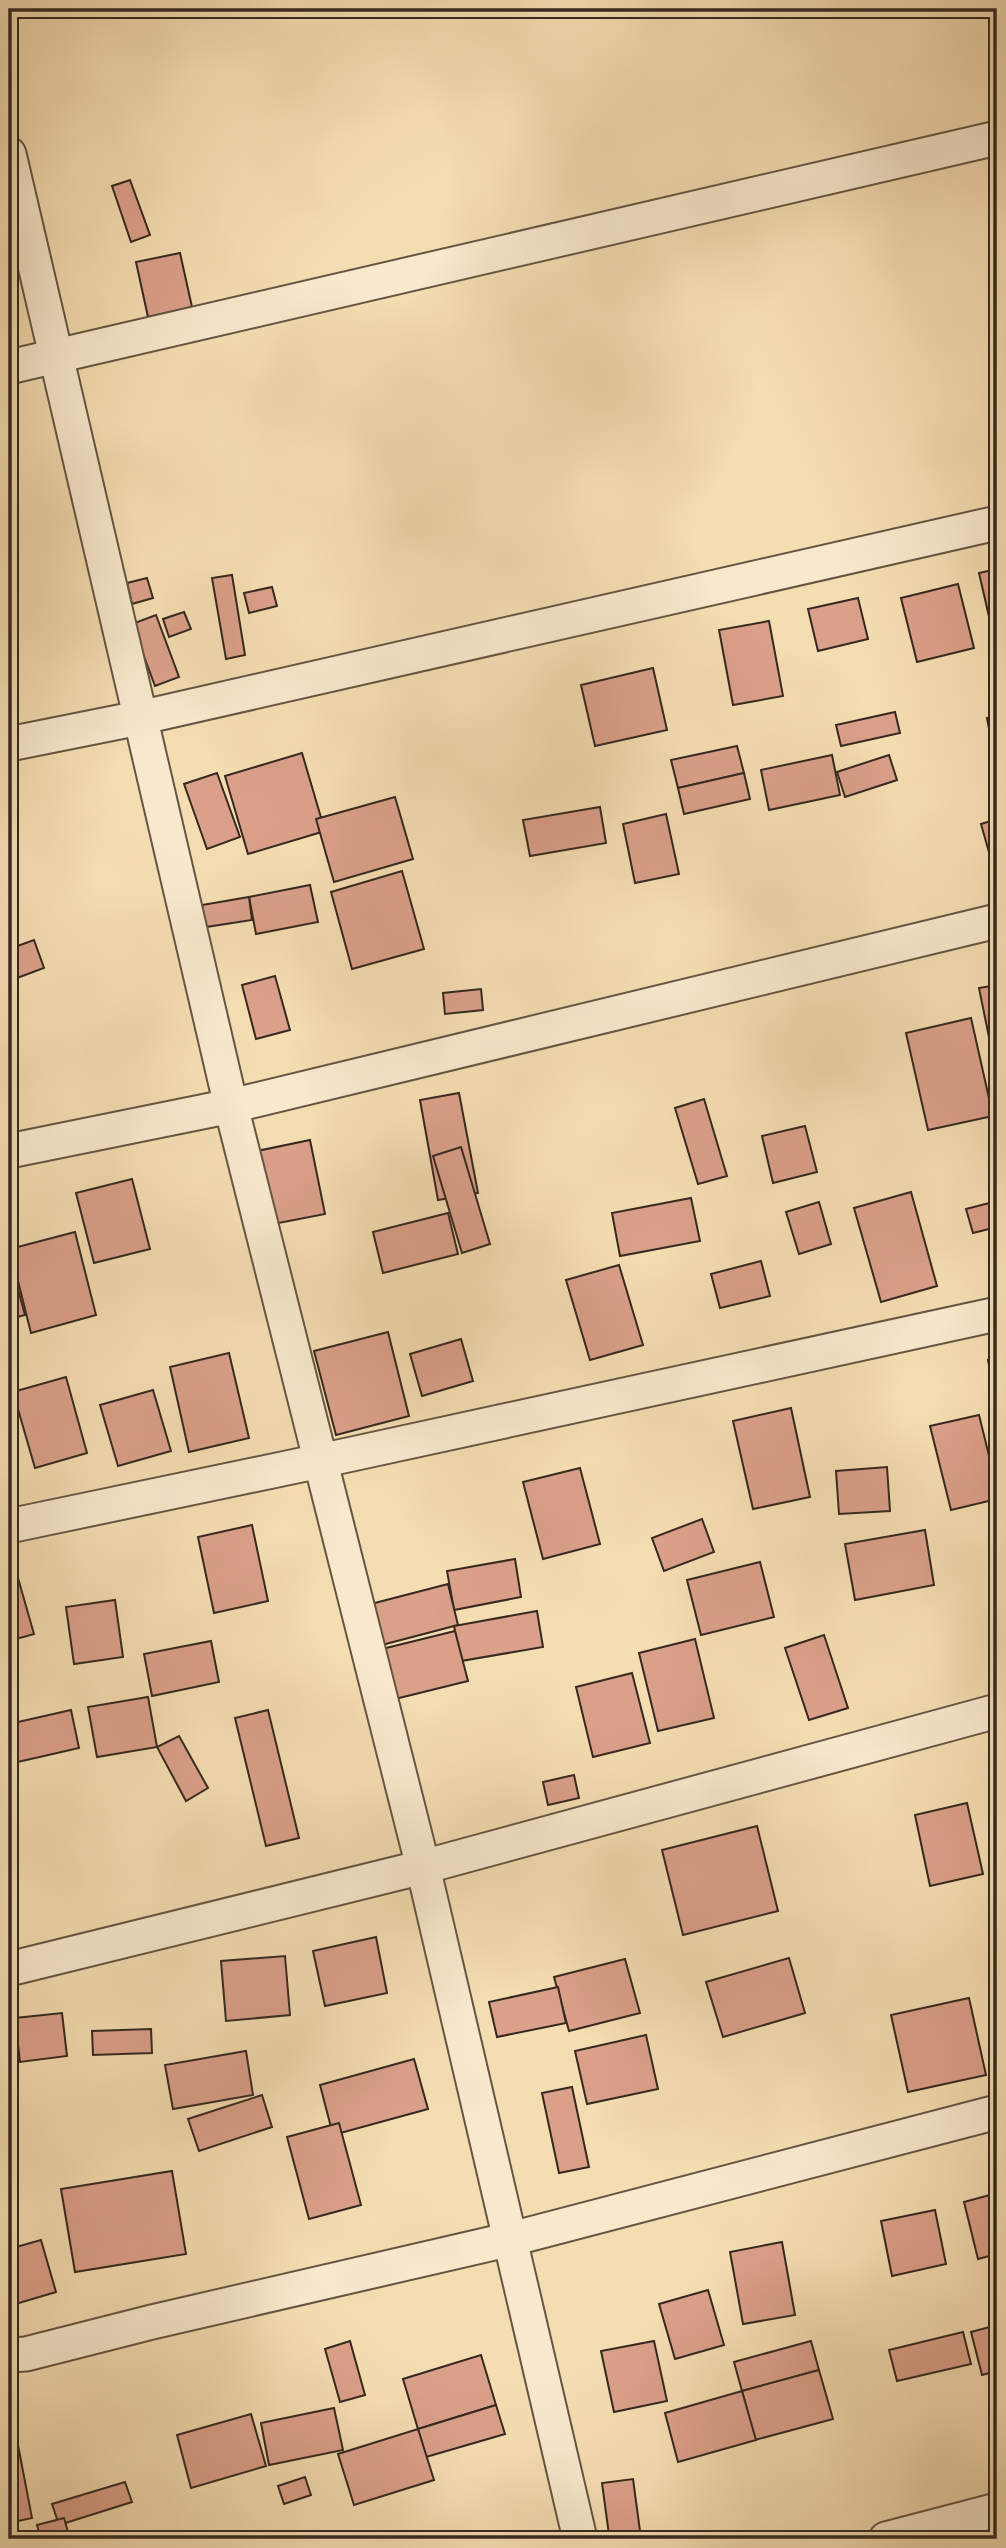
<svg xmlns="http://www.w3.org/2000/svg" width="1006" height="2548" viewBox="0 0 1006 2548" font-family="Vollkorn,serif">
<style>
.building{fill:#dba08a;stroke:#352920;stroke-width:2}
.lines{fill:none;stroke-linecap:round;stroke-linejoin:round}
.minor-casing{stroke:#655644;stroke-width:37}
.minor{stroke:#f8e9cd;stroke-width:33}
</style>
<rect width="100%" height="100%" fill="#f5ddb2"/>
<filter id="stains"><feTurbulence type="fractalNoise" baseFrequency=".00286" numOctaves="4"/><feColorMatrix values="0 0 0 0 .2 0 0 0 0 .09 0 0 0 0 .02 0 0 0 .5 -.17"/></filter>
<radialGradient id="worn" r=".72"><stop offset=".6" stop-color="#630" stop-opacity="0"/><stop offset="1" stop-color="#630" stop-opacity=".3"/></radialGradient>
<!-- building -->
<g class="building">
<polygon points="130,180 150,235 131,242 112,186"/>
<polygon points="180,253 192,307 148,317 136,262"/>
<polygon points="997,569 997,646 996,647 979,573"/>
<polygon points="232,575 245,655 226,659 212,578"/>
<polygon points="147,578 153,598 132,604 127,583"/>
<polygon points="958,584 974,648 917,662 901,598"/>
<polygon points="272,587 277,606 249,613 244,593"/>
<polygon points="858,598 868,639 818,651 808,609"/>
<polygon points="184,612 191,629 169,637 163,619"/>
<polygon points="156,615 179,677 155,686 132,624"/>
<polygon points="769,621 783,696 733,705 719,630"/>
<polygon points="653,668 667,730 595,746 581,685"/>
<polygon points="895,712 900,733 841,746 836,725"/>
<polygon points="997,716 997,744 992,745 987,718"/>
<polygon points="737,746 744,773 678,788 671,760"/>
<polygon points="302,753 325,831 248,854 225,776"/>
<polygon points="832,755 840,795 769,810 761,770"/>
<polygon points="889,755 897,780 845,797 837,772"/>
<polygon points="217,773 240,837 207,849 184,784"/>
<polygon points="744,773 750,799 684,814 678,788"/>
<polygon points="395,797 413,859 334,882 316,819"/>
<polygon points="600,807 606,843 530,856 523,820"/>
<polygon points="666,814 679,874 635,883 623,824"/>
<polygon points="997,819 997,861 992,863 981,824"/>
<polygon points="402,871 424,949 352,969 331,892"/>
<polygon points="310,885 318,922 256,934 249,897"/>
<polygon points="249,897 252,920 206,927 202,905"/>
<polygon points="34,940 44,968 9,981 9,949"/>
<polygon points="275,976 290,1030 256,1039 242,985"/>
<polygon points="997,985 997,1072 996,1072 979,988"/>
<polygon points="481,989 483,1010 445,1014 443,993"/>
<polygon points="971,1018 993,1116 928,1130 906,1033"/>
<polygon points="459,1093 478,1193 438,1200 420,1100"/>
<polygon points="704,1099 727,1176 698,1184 675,1108"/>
<polygon points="805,1126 817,1172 773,1183 762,1136"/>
<polygon points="310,1140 325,1214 248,1229 233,1156"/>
<polygon points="461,1147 490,1244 462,1253 433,1156"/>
<polygon points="132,1179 150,1249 94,1263 76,1193"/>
<polygon points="911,1192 937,1286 881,1302 854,1208"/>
<polygon points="691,1198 700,1241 620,1256 612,1213"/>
<polygon points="997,1201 997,1227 973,1233 966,1209"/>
<polygon points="819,1202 831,1244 799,1254 786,1212"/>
<polygon points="448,1213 458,1254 383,1273 373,1232"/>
<polygon points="75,1232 96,1315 31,1333 10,1249"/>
<polygon points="761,1261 770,1296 720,1308 711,1274"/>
<polygon points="619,1265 643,1345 590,1360 566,1280"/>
<polygon points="16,1282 25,1315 9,1319 9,1284"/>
<polygon points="388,1332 409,1416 336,1435 314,1351"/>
<polygon points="461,1339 473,1381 422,1396 410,1354"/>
<polygon points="229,1353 249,1438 189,1452 170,1367"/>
<polygon points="997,1358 997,1406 988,1360"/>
<polygon points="66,1377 87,1453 35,1468 13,1392"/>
<polygon points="153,1390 171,1451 118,1466 100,1405"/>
<polygon points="791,1408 810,1497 753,1509 733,1421"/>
<polygon points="979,1415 997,1488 997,1499 951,1510 930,1426"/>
<polygon points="887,1467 890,1511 839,1514 836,1471"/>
<polygon points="580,1468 600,1544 543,1559 523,1482"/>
<polygon points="702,1519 714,1552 664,1571 652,1538"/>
<polygon points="252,1525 268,1601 214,1613 198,1537"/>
<polygon points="925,1530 934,1585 855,1600 845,1544"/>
<polygon points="515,1559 521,1597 454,1610 447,1571"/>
<polygon points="760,1562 774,1617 701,1635 687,1580"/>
<polygon points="18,1578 34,1634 9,1641 9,1581"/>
<polygon points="448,1584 458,1625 378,1646 367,1605"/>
<polygon points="115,1600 123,1657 74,1664 66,1607"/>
<polygon points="537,1611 543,1647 461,1661 454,1626"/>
<polygon points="455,1631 468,1681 391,1700 378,1650"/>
<polygon points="824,1635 848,1708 809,1720 785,1648"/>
<polygon points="695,1639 714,1718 658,1731 639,1653"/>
<polygon points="211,1641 219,1682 152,1696 144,1654"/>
<polygon points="632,1673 650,1743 593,1757 576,1687"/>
<polygon points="148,1697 157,1747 97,1757 88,1707"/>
<polygon points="71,1710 79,1748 9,1764 9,1724"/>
<polygon points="268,1710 299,1838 266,1846 235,1718"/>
<polygon points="179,1736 208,1788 186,1801 157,1747"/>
<polygon points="574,1775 579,1798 548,1805 543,1782"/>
<polygon points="967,1803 983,1874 930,1886 915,1815"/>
<polygon points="757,1826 778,1911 683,1935 662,1850"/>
<polygon points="376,1937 387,1993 325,2006 313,1951"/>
<polygon points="285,1956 290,2015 226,2021 221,1961"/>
<polygon points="789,1958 805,2013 723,2037 706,1982"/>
<polygon points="625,1959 640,2013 569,2031 554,1977"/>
<polygon points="558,1987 566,2023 497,2037 489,2002"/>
<polygon points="969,1998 986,2075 908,2092 891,2015"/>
<polygon points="62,2013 67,2056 20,2062 15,2018"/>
<polygon points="151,2029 152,2053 93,2055 92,2031"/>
<polygon points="646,2035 658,2089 587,2104 575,2051"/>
<polygon points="246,2051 253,2095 173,2109 165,2065"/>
<polygon points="414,2059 428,2109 333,2135 320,2085"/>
<polygon points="572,2087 589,2167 559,2173 542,2093"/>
<polygon points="262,2095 272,2127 199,2151 188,2119"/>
<polygon points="339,2123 361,2205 309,2219 287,2137"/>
<polygon points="172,2171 186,2254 75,2272 61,2189"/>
<polygon points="997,2193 997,2254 978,2259 964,2202"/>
<polygon points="935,2210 946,2264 892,2276 881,2221"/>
<polygon points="41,2240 56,2292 9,2306 9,2249"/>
<polygon points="782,2242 795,2315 743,2324 730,2252"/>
<polygon points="708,2290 724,2345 675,2359 659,2304"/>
<polygon points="997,2325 997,2371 982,2375 971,2332"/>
<polygon points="963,2332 971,2364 897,2381 889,2350"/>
<polygon points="350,2341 365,2395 340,2402 325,2349"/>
<polygon points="654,2341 667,2401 614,2412 601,2351"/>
<polygon points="811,2341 819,2370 742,2391 734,2362"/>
<polygon points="481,2355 496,2405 418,2429 403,2379"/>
<polygon points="819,2370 833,2419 755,2440 742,2391"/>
<polygon points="742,2391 756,2440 678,2462 665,2413"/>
<polygon points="496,2405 505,2434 426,2457 418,2429"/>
<polygon points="334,2408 343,2450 269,2465 261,2423"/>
<polygon points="251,2414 266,2466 191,2488 177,2435"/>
<polygon points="418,2429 434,2480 354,2505 338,2454"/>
<polygon points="18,2445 32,2518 9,2523 9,2447"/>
<polygon points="305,2477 311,2495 284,2504 278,2486"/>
<polygon points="633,2479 640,2531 609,2535 602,2483"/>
<polygon points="125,2482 132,2502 59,2525 52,2504"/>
<polygon points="64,2518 70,2539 41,2539 37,2525"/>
</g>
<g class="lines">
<defs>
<g id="minor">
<polyline points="9,154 231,1106 423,1867 580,2539"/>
<polyline points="9,367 997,138"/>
<polyline points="9,744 139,718 997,523"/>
<polyline points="9,1151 231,1106 997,921"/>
<polyline points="9,1526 320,1461 997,1314"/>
<polyline points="9,1969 423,1867 997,1711"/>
<polyline points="9,2355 26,2354 152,2322 511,2239 997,2112"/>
<polyline points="886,2539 997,2510"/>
</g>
</defs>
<!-- minor casing -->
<use href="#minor" class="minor-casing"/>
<!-- minor -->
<use href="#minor" class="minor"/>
</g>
<!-- margin -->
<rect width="1006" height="2548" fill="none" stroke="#f5ddb2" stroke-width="35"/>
<rect x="10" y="10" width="985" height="2527" fill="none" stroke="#352920" stroke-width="3.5"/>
<rect x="18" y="18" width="971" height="2513" fill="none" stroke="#352920" stroke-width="2"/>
<rect width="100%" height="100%" filter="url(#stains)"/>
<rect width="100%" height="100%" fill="url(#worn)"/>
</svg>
